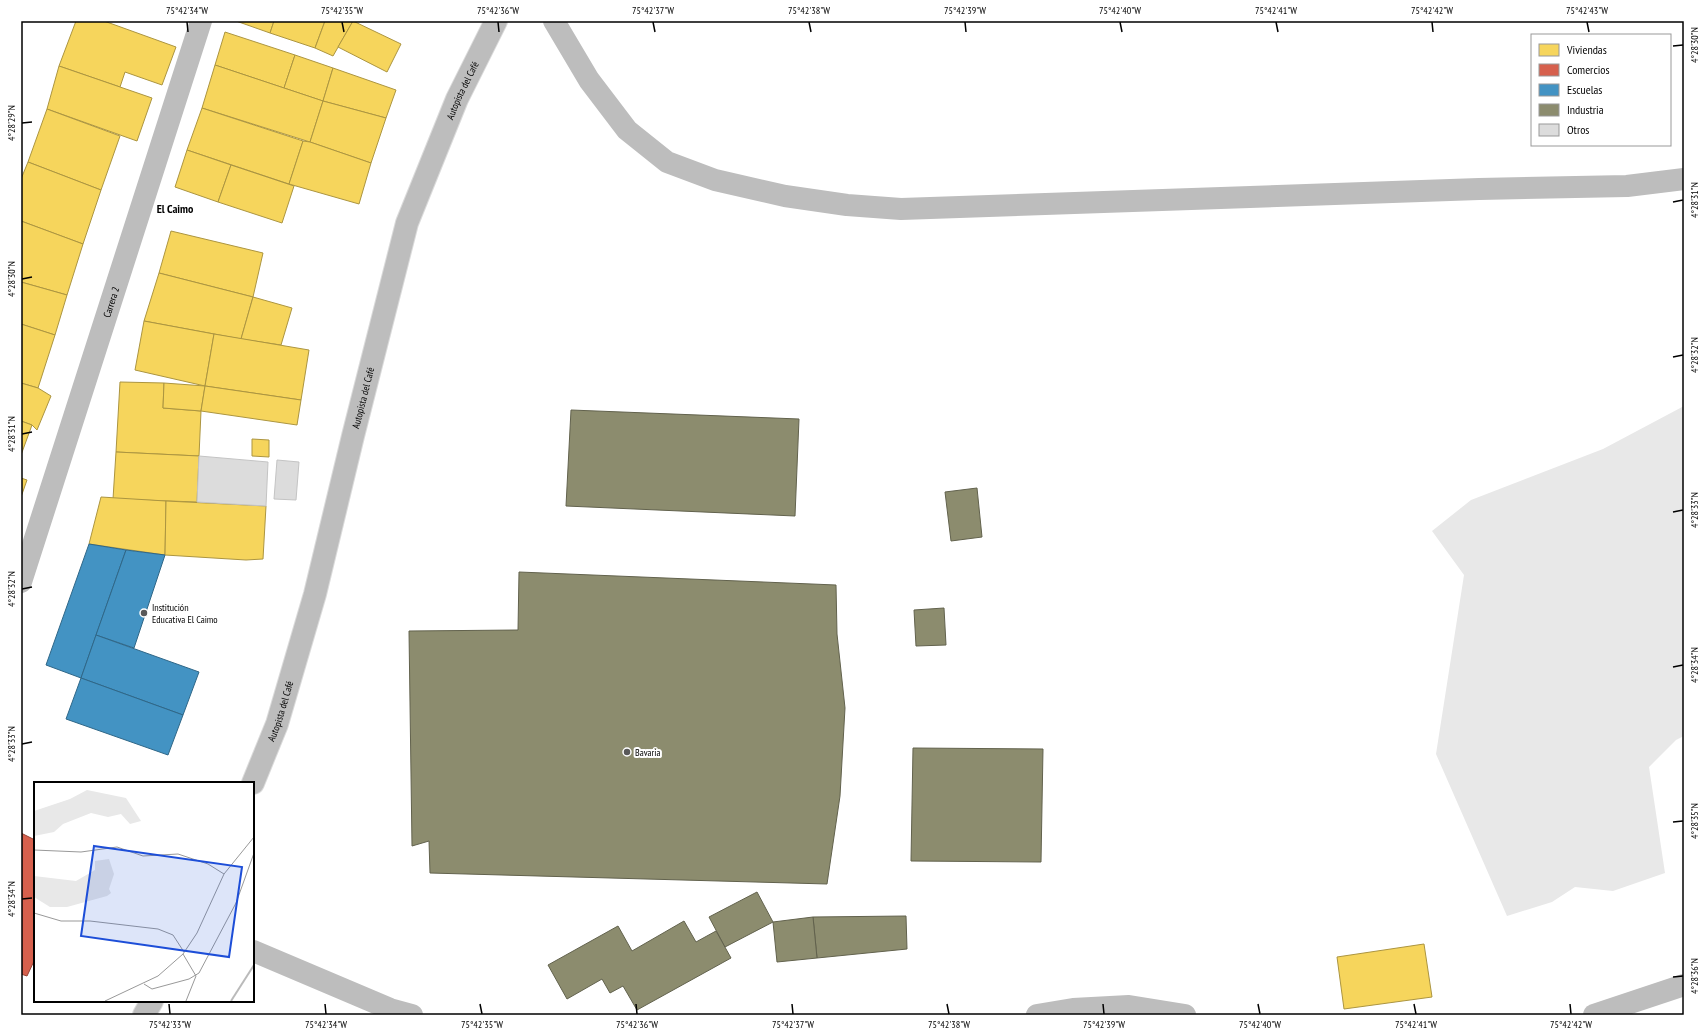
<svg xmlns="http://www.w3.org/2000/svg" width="1705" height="1036" viewBox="0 0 1705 1036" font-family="'PT Sans Narrow',sans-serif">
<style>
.green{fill:#e8e8e8}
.homes{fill:#f6d55c;stroke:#ac9540}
.shops{fill:#d6604d;stroke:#964336}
.schools{fill:#4393c3;stroke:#2f6788}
.industry{fill:#8c8c6e;stroke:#62624d}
.building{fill:#dcdcdc;stroke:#c4c4c4}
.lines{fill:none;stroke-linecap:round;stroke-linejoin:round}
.highway-casing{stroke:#dbdbdb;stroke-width:24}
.minor{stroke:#bdbdbd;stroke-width:22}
.highway{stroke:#bdbdbd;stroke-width:22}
.ticks{fill:none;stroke:#000;stroke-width:1.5}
.poi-dot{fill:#595959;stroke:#fff;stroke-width:1.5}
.labels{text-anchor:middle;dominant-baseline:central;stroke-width:4;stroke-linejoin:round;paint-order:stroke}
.street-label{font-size:10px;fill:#000;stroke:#fff}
.poi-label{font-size:10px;fill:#000;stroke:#fff;text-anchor:start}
.quarter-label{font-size:12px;font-weight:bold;fill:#000;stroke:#fff}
.inset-river{fill:none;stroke:#bababa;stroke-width:2}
.inset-road{fill:none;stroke:#999;stroke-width:1}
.view{fill:#1d4ed8;fill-opacity:0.15;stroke:#1d4ed8;stroke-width:2}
.inset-edge{fill:none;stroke:#000;stroke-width:2}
.neatline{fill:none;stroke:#000;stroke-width:1.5}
.ticks-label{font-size:10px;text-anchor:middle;fill:#000}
</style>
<rect width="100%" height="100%" fill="#fff"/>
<!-- green -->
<polygon class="green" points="1684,406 1684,736 1676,740 1649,767 1665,873 1613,891 1575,887 1552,902 1507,916 1436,754 1464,575 1432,531 1471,500 1603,449"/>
<!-- homes -->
<g class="homes">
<polygon points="76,21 104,21 176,47 162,85 125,72 120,87 59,66"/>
<polygon points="236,21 274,21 270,33"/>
<polygon points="274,21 325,21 315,48 270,33"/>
<polygon points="325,21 353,21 333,56 315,48"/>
<polygon points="353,21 401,44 387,72 338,47"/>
<polygon points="225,32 295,55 284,88 215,65"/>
<polygon points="295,55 333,68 323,101 284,88"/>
<polygon points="215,65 323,101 310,142 202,108"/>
<polygon points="59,66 152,98 137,141 47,109"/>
<polygon points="333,68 396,90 386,118 323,101"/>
<polygon points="323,101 386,118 371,163 310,142"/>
<polygon points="202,108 303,141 289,184 187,150"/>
<polygon points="47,109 120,136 101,190 28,162"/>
<polygon points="303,141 310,142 371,163 359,204 289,184"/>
<polygon points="187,150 231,165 218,202 175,187"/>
<polygon points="28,162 101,190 83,244 21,221 21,179"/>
<polygon points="231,165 294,186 282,223 218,202"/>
<polygon points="21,221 83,244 67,295 21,282"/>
<polygon points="171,231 263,253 253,297 159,273"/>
<polygon points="159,273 253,297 241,339 144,321"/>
<polygon points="21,282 67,295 55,335 21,324"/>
<polygon points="253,297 292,308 281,345 241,339"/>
<polygon points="144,321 214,334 205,386 135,370"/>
<polygon points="21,324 55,335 38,388 21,383"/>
<polygon points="214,334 309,350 301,400 205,386"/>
<polygon points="120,382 164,383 163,408 201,411 199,456 116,452"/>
<polygon points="21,383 38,388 51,396 37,430 32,425 21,421"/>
<polygon points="164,383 205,386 201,411 163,408"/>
<polygon points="205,386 301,400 297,425 201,411"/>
<polygon points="21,421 32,425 21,455"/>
<polygon points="252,439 269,440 269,457 252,456"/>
<polygon points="116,452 199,456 197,502 113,499"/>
<polygon points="21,478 27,480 21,497"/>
<polygon points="101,497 166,501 165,555 89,544"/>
<polygon points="166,501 266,506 263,559 246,560 165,555"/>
<polygon points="1424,944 1432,997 1344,1009 1337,957"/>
</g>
<!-- shops -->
<polygon class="shops" points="21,833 35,840 35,959 27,976 21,974"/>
<!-- schools -->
<g class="schools">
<polygon points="89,544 126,550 81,678 46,665"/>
<polygon points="126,550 165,555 134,648 96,635"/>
<polygon points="96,635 199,672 183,715 81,678"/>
<polygon points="81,678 183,715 168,755 66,719"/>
</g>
<!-- industry -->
<g class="industry">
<polygon points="571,410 799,419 795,516 566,506"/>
<polygon points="977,488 982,537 951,541 945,492"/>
<polygon points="519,572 836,585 837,634 845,708 840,796 827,884 430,873 429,841 412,846 409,631 518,630"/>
<polygon points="944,608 946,645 916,646 914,610"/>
<polygon points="913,748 1043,749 1041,862 911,861"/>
<polygon points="757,892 773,922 725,947 709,917"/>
<polygon points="906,916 907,949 817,958 813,917"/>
<polygon points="813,917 817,958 777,962 773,922"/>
<polygon points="684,921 696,942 716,931 731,958 637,1010 623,986 610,993 602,979 567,999 548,965 618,926 632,951"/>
</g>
<!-- building -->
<g class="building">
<polygon points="199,456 268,462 266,506 197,502"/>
<polygon points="277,460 299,462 296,500 274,499"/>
</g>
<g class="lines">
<defs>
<g id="highway">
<path id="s2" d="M253,783l24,-59 38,-130 38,-158 54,-213 50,-124 39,-78"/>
<polyline points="144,1015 152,1001"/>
</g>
</defs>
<!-- highway casing -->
<use href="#highway" class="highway-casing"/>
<!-- minor -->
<g class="minor">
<polyline points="554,21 589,80 627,130 667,162 715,180 785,196 847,205 901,209 1479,189 1627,186 1684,179"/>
<path id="s1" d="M21,582l180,-561"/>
<polyline points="253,951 390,1009 412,1015"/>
<polyline points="1037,1015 1073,1009 1129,1006 1185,1015"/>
<polyline points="1594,1015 1684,985"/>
</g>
<!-- highway -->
<use href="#highway" class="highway"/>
</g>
<!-- ticks -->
<path class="ticks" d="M187,22l1,10M342,22l2,10M498,22l1,10M653,22l2,10M809,22l2,10M965,22l1,10M1120,22l2,10M1276,22l2,10M1432,22l1,10M1587,22l2,10M1673,46l10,-1M22,123l10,-1M1673,202l10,-2M22,279l10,-2M1673,357l10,-2M22,434l10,-2M1673,512l10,-2M22,589l10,-2M1673,667l10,-2M22,744l10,-2M1673,822l10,-1M22,899l10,-1M1673,977l10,-1M169,1004l1,10M325,1004l1,10M480,1004l2,10M636,1004l1,10M792,1004l1,10M947,1004l2,10M1103,1004l1,10M1258,1004l2,10M1414,1004l2,10M1570,1004l1,10"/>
<!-- markers -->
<g class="poi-dot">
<circle cx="144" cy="613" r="4"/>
<circle cx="627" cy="752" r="4"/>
</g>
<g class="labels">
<!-- street labels -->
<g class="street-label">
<text stroke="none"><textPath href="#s2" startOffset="725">Autopista del Café</textPath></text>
<text stroke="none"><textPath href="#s1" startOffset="294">Carrera 2</textPath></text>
<text stroke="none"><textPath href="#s2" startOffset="401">Autopista del Café</textPath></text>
<text stroke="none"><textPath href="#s2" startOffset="77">Autopista del Café</textPath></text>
</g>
<!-- poi labels -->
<g class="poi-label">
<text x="152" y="607">Institución<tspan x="152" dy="12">Educativa El Caimo</tspan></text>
<text x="635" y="752">Bavaria</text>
</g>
<!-- quarter labels -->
<g class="quarter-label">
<text x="175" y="208">El Caimo</text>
</g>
</g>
<!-- overview -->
<g transform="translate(34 782)">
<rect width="220" height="220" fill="#fff"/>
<path d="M53,8l39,8 15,23 -11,3 -9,-10 -13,3 -17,-4 -28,11 -9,8 -20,4v-25l36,-12zM75,77l5,15 -5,15 2,4 -4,3 -40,11h-17l-16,-10v-21l42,5 19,-11v-9z" fill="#e8e8e8"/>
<path class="inset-river" d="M197,219l23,-36"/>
<path class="inset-road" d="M0,68l47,2 36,-5 26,9 35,-2 30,10 16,10M0,131l27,8h29l68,8 15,6 11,17M149,172l13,22M110,202l8,5 37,-10 10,-6 37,-70 18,-50M71,219l53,-25 25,-22 14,-21 27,-59 30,-37M152,219l10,-25"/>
<path class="view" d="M60,64l148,21 -13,90 -148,-21z"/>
<rect width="220" height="220" class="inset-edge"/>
</g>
<!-- border -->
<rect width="1705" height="1036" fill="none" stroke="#ffffff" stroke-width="44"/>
<!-- legend -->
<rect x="1531" y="34" width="140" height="112" fill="#ffffff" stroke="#999999"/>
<rect x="1539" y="44" width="20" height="12" fill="#f6d55c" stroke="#999999"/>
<text x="1567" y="54" font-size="12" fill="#000000">Viviendas</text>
<rect x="1539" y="64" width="20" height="12" fill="#d6604d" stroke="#999999"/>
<text x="1567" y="74" font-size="12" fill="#000000">Comercios</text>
<rect x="1539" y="84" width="20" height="12" fill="#4393c3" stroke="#999999"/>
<text x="1567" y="94" font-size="12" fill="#000000">Escuelas</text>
<rect x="1539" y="104" width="20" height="12" fill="#8c8c6e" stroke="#999999"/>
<text x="1567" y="114" font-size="12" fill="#000000">Industria</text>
<rect x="1539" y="124" width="20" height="12" fill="#dcdcdc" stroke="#999999"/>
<text x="1567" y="134" font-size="12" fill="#000000">Otros</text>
<rect x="22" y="22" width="1661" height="992" class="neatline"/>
<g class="ticks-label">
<text x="187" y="14">75°42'34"W</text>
<text x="342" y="14">75°42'35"W</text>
<text x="498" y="14">75°42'36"W</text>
<text x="653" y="14">75°42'37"W</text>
<text x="809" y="14">75°42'38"W</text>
<text x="965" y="14">75°42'39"W</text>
<text x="1120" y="14">75°42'40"W</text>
<text x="1276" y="14">75°42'41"W</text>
<text x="1432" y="14">75°42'42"W</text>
<text x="1587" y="14">75°42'43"W</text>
<text transform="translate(1694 45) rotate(-90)" y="4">4°28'30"N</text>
<text transform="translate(11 123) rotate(-90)" y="4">4°28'29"N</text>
<text transform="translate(1694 200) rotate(-90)" y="4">4°28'31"N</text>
<text transform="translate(11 279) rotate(-90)" y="4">4°28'30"N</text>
<text transform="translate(1694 355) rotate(-90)" y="4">4°28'32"N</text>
<text transform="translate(11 434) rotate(-90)" y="4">4°28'31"N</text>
<text transform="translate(1694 510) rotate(-90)" y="4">4°28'33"N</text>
<text transform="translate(11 589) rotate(-90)" y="4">4°28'32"N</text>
<text transform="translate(1694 665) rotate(-90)" y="4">4°28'34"N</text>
<text transform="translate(11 744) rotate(-90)" y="4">4°28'33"N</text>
<text transform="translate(1694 821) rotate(-90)" y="4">4°28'35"N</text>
<text transform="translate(11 899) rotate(-90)" y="4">4°28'34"N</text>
<text transform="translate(1694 976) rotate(-90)" y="4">4°28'36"N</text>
<text x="170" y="1028">75°42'33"W</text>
<text x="326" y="1028">75°42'34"W</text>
<text x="482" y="1028">75°42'35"W</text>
<text x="637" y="1028">75°42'36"W</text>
<text x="793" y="1028">75°42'37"W</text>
<text x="949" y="1028">75°42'38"W</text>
<text x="1104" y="1028">75°42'39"W</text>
<text x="1260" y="1028">75°42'40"W</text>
<text x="1416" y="1028">75°42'41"W</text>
<text x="1571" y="1028">75°42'42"W</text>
</g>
</svg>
